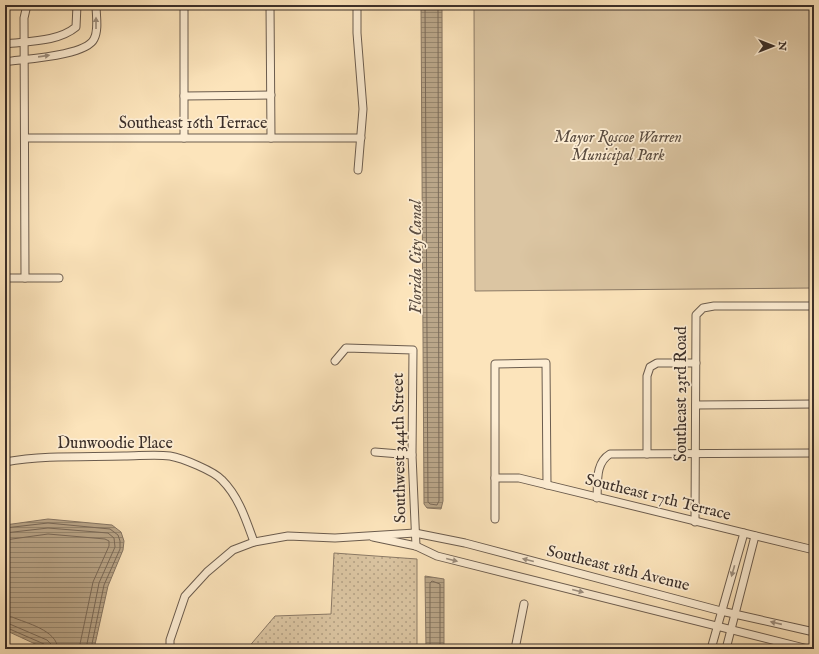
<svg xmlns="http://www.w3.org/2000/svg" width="819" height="654" viewBox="0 0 819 654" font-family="'IM FELL English',serif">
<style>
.grass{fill:url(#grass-dots);stroke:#8b7a66}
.park{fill:#dbc5a2;stroke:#8b7a66}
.water{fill:url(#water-rules);stroke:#877663}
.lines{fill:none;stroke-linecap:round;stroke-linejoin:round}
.shore{stroke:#7a6a59;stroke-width:1}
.minor-casing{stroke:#6b5c4e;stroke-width:9}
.minor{stroke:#fdedd3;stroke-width:7}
.oneway{fill:#9c8e7e}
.labels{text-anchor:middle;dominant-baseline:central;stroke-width:3.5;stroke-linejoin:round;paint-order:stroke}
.street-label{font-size:16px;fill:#3b2f29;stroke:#fdedd3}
.park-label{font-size:16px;font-style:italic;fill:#5b4d41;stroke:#fdedd3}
.water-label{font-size:17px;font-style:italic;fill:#5b4d41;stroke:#fdedd3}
</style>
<defs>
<pattern id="grass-dots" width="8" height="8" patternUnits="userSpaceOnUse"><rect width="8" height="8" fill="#dbc5a2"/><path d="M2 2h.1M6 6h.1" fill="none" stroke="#b3a084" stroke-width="1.8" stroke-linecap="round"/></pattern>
<pattern id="water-rules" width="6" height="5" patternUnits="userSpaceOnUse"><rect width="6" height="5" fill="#baa689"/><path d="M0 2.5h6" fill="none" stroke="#988870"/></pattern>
</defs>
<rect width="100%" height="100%" fill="#fce4bb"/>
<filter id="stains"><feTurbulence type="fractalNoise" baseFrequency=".005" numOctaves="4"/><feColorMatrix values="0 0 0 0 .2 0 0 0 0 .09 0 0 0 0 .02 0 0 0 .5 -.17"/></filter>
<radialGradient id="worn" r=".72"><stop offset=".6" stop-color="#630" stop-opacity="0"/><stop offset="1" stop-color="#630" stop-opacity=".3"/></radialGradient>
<!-- grass -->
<polygon class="grass" points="334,553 417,559 417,649 247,649 275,616 331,614"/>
<!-- park -->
<polygon class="park" points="474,5 814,5 814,288 475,291"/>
<!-- water -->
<g class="water">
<polygon points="421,5 442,5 443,501 441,509 427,508 424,504"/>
<polygon points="48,519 112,525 121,532 124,541 123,550 108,586 94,649 46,649 5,630 5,525"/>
<polygon points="425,576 444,579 444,649 426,649"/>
</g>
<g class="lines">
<!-- shore -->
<g class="shore">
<polyline points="425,5 428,502 430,504 437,505 439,501 438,5"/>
<polyline points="5,528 48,523 110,529 118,535 120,541 120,549 104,585 91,649"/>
<polyline points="5,533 48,528 108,533 114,538 115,547 99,583 86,649"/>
<polyline points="5,540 48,534 105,539 109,541 109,546 93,582 79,649"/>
<path d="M5,616l7,1c14,6 45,13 46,32"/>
<polyline points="5,622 47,640 51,644 52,649"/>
<polyline points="5,627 44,644 47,649"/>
<polyline points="430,649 430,583 432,581 440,584 440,649"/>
</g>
<defs>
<g id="minor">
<polyline points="184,5 184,138"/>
<polyline points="270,5 271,138"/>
<polyline points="357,5 357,33 363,109 358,170"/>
<path d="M5,44c23,-3 53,-2 71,-17l1,-22"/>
<path d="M5,62c18,-3 81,-6 89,-23 5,-9 2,-24 2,-34"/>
<polyline points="184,96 271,95"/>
<polyline points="25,138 361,138"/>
<polyline points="5,278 59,278"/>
<polyline points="25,278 24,18 27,5"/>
<polyline points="335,361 346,348 413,350 412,455 416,546"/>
<polyline points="696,405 814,404"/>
<polyline points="375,452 412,455"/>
<polyline points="647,454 647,376 650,367 657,363 696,363"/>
<path d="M5,462c39,-7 80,-5 119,-6 15,0 31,-2 46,0 12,2 44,15 52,24 17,17 24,40 32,62"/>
<polyline points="495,478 519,478 814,550"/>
<path d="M597,498c1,-16 -2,-35 13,-44l204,-1"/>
<polyline points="495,519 495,364 546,363 547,485"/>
<polyline points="695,522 696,315 703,308 714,306 814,306"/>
<polyline points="373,537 416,546 437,556 808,649"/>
<polyline points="170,649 170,640 185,596 207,572 233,550 254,542 288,536 335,538 415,533 465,543 721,611 814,632"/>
<polyline points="515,649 524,604"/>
<polyline points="711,649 744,533"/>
<polyline points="726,649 755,536"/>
</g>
</defs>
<!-- minor casing -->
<use href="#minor" class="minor-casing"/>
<!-- minor -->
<use href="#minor" class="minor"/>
</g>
<!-- one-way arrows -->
<defs><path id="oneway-solid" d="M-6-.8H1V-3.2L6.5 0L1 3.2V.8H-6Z"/></defs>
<g class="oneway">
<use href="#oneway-solid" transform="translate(96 23) rotate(-90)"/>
<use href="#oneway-solid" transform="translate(44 56) rotate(-8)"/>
<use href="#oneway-solid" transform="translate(452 560) rotate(14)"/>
<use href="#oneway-solid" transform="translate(528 560) rotate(-166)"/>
<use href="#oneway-solid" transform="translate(733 571) rotate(106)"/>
<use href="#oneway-solid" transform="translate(578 591) rotate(14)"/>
<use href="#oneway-solid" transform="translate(776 623) rotate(-167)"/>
</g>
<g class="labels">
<!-- street labels -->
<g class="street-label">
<text x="193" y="124">Southeast 16th Terrace</text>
<text transform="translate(682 394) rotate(-90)">Southeast 23rd Road</text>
<text x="115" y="444">Dunwoodie Place</text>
<text transform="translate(400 448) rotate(-91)">Southwest 344th Street</text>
<text transform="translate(658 498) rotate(14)">Southeast 17th Terrace</text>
<text transform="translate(618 569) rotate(14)">Southeast 18th Avenue</text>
</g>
<!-- park labels -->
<g class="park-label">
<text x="618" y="138">Mayor Roscoe Warren<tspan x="618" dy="18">Municipal Park</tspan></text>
</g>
<!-- water labels -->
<g class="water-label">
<text transform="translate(416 257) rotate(-90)">Florida City Canal</text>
</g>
</g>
<!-- margin -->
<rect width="819" height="654" fill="none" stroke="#fce4bb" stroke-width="20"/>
<rect x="6" y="6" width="807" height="642" fill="none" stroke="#3b2f29" stroke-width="2"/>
<rect x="10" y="10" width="799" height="634" fill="none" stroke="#3b2f29"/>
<!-- north arrow -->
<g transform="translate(773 46) rotate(90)" stroke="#fdedd3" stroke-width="3" paint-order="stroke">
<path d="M0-3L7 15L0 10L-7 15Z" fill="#3b2f29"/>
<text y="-6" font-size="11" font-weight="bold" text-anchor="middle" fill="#3b2f29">N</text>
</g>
<rect width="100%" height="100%" filter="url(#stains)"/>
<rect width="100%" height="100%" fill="url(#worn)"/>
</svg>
